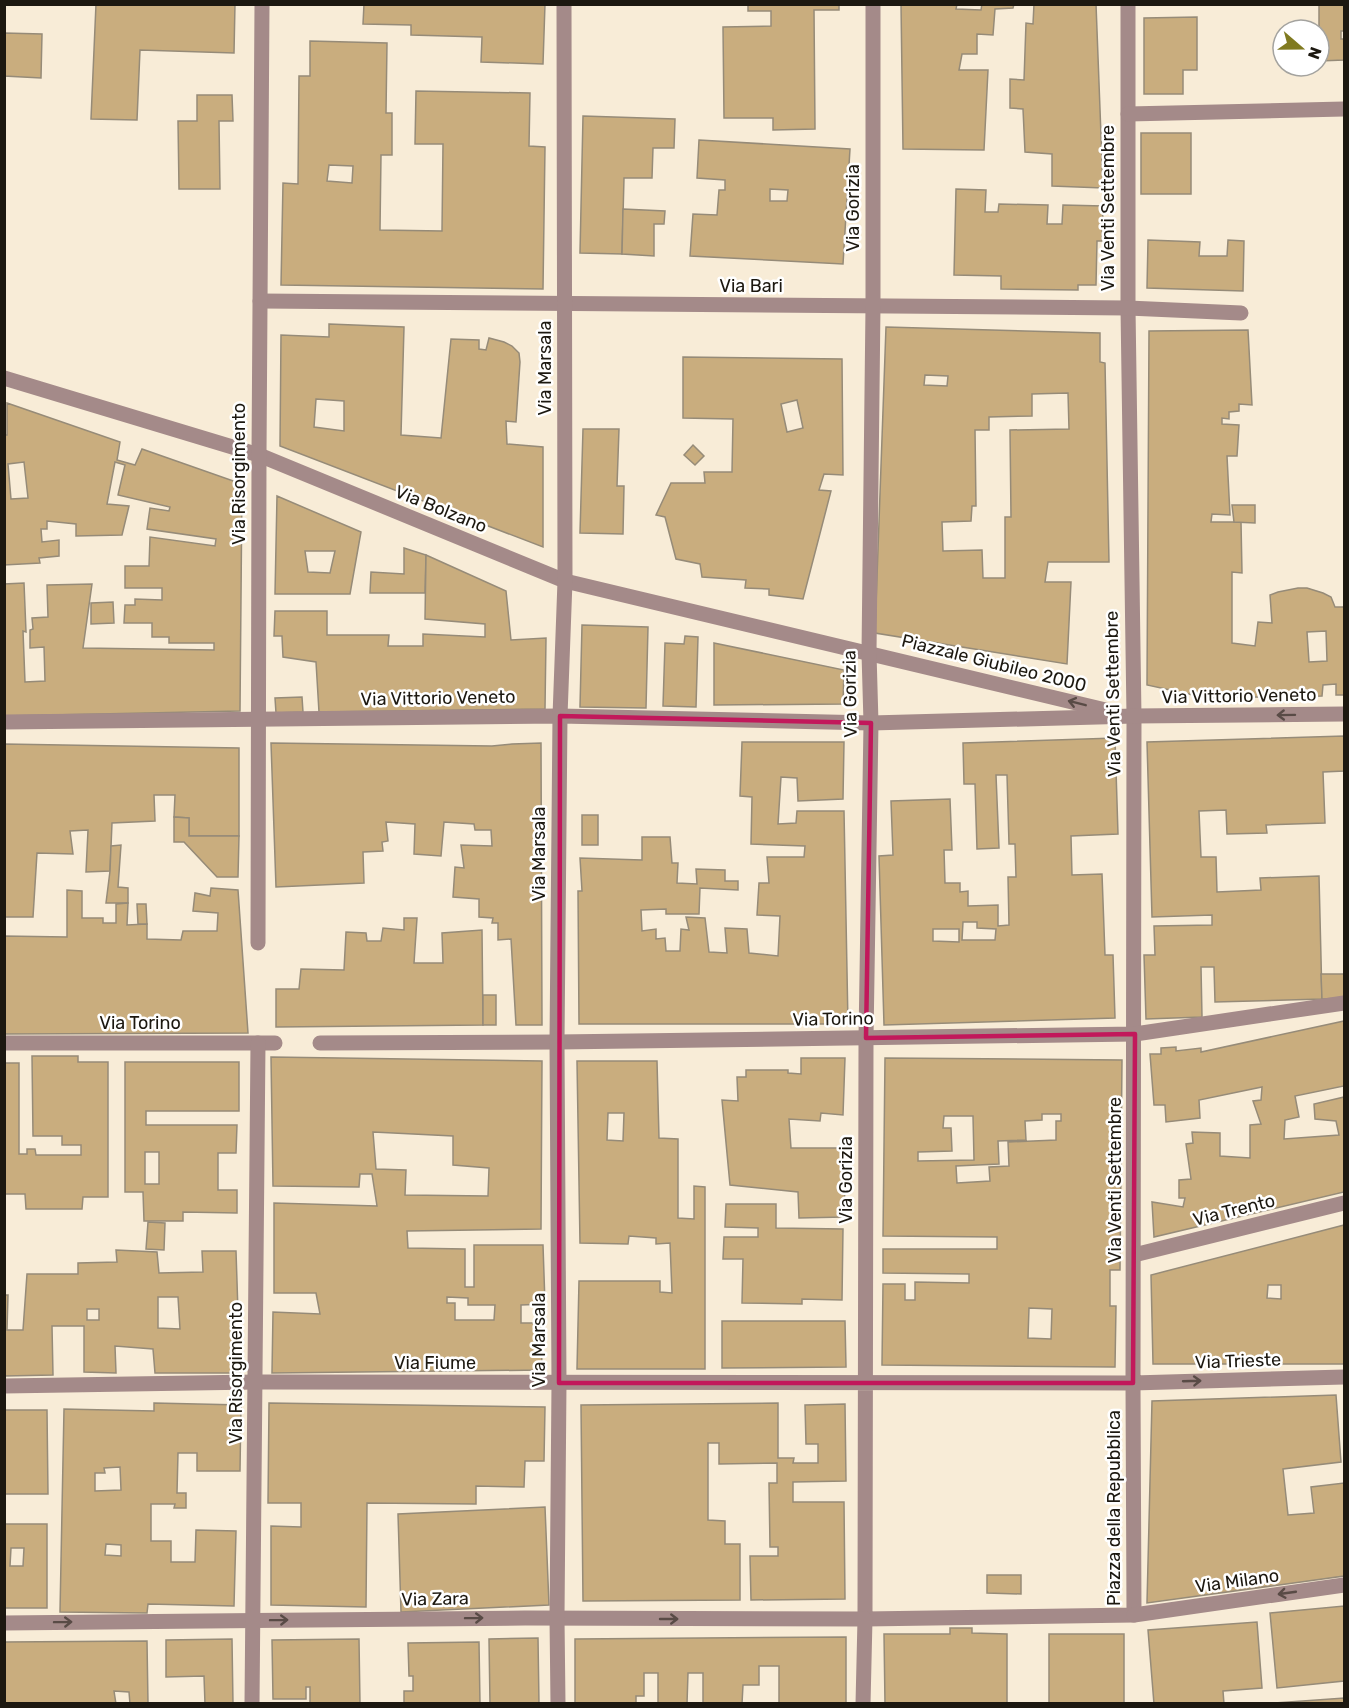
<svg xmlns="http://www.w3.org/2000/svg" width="1349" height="1708" viewBox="0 0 1349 1708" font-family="Rubik,sans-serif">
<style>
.building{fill:#c9ad7e;stroke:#968b78;stroke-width:1.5;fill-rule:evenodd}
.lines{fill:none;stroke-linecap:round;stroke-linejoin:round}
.minor{stroke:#a48a89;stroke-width:15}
.oneway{stroke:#594b46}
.marked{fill:none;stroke:#c2185b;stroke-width:4.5;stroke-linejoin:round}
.labels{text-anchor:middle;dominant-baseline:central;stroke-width:5;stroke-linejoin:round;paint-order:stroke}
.street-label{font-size:18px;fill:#1c1810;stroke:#fff}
</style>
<rect width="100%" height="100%" fill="#f8ecd7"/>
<!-- building -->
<g class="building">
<polygon points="96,4 235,4 234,53 140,50 137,120 91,119"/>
<polygon points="364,4 545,4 543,64 481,62 482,37 411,35 411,25 363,24"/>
<polygon points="748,4 839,4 839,10 814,10 815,129 773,130 773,118 724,118 723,27 771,26 771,11 748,11"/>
<polygon points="901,4 957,4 956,9 981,10 982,4 1014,4 1013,8 995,9 993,35 977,34 977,54 962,54 959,70 988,70 984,150 903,149"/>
<polygon points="1034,4 1096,4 1103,188 1052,186 1052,154 1025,152 1023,109 1010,108 1010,79 1024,80 1026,23 1033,24"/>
<polygon points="1319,4 1344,4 1344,31 1341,31 1341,39 1344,39 1344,60 1319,61"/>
<polygon points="1197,17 1197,70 1183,70 1183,94 1144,94 1144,18"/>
<polygon points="4,33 42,34 41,78 4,76"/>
<path d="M310,41l77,2 -1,70h6v42h-11l-1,75 62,1 1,-87h-28l1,-53 114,2 -1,53 16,1 -2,142 -262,-4 2,-102 15,1 1,-108h11zM329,165l24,1 -1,17 -25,-2z"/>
<polygon points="197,95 232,95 233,121 219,121 220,189 179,189 178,121 197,121"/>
<polygon points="583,116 675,119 674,148 653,148 652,178 624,178 622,254 580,253"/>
<rect x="1141" y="133" width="50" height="61"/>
<path d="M699,140l151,9 -7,115 -153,-8 3,-42 24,1 2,-25h6v-10l-28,-2zM770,189l18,1 -1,11h-17z"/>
<polygon points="956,189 986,190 985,212 998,212 999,204 1048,205 1047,224 1062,224 1063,205 1103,206 1102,241 1097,241 1096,285 1078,285 1078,290 1001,289 1001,276 954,275"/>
<polygon points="623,209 665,211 664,224 654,224 654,256 622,254"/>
<polygon points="1148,240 1200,242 1199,256 1227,256 1228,240 1244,241 1243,291 1147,288"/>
<path d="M329,324l75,3 -3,108 40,3 10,-99 28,1v9l7,1 3,-12 15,4 8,4 7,7 1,9 -4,60 -10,-1 1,23 36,3v100l-263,-101 1,-111 48,2zM316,399l28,2v30l-30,-4z"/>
<path d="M886,327l214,6v29l5,1 4,199h-61l-3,20h26l-4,82 -192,-31zM925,375l23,1 -1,10 -23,-1zM1068,393l1,36 -59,1 1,87h-6v61h-22l-1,-28 -39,1 -1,-29 29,-1 1,-15h4l-1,-76h14v-13l43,-1v-22z"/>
<path d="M1248,330l4,75 -13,-1v7l-10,1v7l-7,-1v6l17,1 -2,31h-10l3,59 -18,-1 -1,8h30l1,51 -10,-1v71l23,3 3,-24 14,1 -2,-28 8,-3 20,-4h9l16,5 8,4 4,10h9v88h-8v-11l-13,1 -1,11 -115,2 -60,-13 2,-354zM1326,631l1,30 -18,1 -2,-30z"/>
<path d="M683,357l159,2 1,116 -19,-1 -5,16 12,1 -28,108 -34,-4v-6l-24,-1 1,-8 -44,-3 -2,-13 -24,-5 -11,-42 -9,-2 15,-32h34l-1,-11h28l1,-53 -50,-1zM797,400l6,28 -16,4 -6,-28z"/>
<path d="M7,403l113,39 -3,18 18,5 7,-16 100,35 -2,227 -236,5v-132l20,-1 2,49 -3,-1 2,51 20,-1 -1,-34 -14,1v-18l3,-1 -1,-11 16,-1 -1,-32 45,-1 -9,64 131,2v-7h-45v-6h-17v-14h-28l1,-18h10v-6l27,1v-12h-37v-22h24l1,-29 65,9 1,-7 -69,-10 3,-21 19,3 1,-4 -52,-12 7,-30 -10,-3 -8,42 22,2 -7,29 -46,1v-12l-29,-3v8h-6l1,13 17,-2v16l-20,2 1,5 -36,2v-130h3zM24,462l4,36 -17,1 -3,-35z"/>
<polygon points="583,429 619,429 617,486 624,486 623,534 580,533"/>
<polygon points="693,445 704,456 695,465 684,455"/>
<path d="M277,496l84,36 -11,62h-75zM305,551h30l-5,22 -22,-1z"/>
<polygon points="1232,505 1255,505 1255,523 1234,522"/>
<polygon points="404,548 426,555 425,593 370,593 371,572 404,574"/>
<polygon points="426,555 506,591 511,640 546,638 545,709 319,712 316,662 283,657 282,636 274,636 275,611 327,611 327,635 389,635 388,646 423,646 423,634 485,637 485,624 425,619"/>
<polygon points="113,602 114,623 91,624 91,603"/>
<polygon points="582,625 648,627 646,708 580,707"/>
<polygon points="685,636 698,637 696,707 663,706 665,643 684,644"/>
<polygon points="714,643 844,670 843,704 714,705"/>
<polygon points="302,697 303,712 276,713 275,698"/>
<polygon points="1344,736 1344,771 1323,772 1325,823 1266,825 1267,833 1227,834 1226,810 1199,811 1201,857 1216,857 1217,892 1261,890 1260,878 1319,876 1322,999 1215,1002 1214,967 1201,967 1202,1017 1146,1019 1144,955 1155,955 1154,926 1212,925 1212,915 1152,917 1147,742"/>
<path d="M1115,738l3,96 -47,2 1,39 30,-1 3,81h8l2,63 -231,7 -5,-169 14,-1 -2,-54 59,-2 2,51h-8l1,33h15v9l8,-1v15l30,-1v21l11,-1 -1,-48h8l-1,-33h-6l-2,-69h-11l3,73 -22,1 -2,-65h-11l-1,-41zM963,922h14v6l19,1 -1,11h-33zM933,929h26v13l-26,-1z"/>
<polygon points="742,742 844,742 843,799 798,801 797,778 781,777 778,824 796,823 797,811 844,811 848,1024 579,1024 578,891 582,891 580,858 642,860 642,837 670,837 672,863 678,863 677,883 697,884 696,869 725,870 725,881 738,881 738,890 700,888 699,914 666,914 666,909 641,910 642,931 656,929 656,939 665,938 666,951 680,951 681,929 689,930 686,917 705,918 709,952 727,953 725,928 747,929 749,953 778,956 780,916 757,915 759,883 769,883 767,857 804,857 805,846 751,844 752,797 740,796"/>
<polygon points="271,743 492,746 512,744 541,743 542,1025 516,1025 511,939 498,940 498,923 492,923 493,918 479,917 479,899 453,897 455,867 464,868 461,845 492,846 491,830 475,830 474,824 444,822 441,856 414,854 415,824 386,822 388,841 382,842 383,851 363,852 364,883 276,887"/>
<polygon points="4,744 239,748 239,836 189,836 189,818 174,817 175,795 154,795 155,821 112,823 110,871 86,872 88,830 70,831 73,854 37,853 33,917 4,917"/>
<rect x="582" y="815" width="16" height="30"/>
<polygon points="174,817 189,818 189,836 239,836 238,877 217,877 184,842 174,842"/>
<polygon points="121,845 118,887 128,888 128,903 106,903 110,871 111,846"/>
<polygon points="211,888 238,890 248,1033 4,1034 4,936 67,937 67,890 82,891 82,918 103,918 103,923 116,923 116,904 128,903 127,925 147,924 147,939 181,940 183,931 217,931 218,913 193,911 195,893 210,896"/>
<polygon points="137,904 146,904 147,924 138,924"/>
<polygon points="404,918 417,918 414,963 443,963 442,933 482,930 483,1025 276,1027 276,989 299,989 301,969 344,970 346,932 366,933 367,941 381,941 383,928 404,930"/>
<polygon points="1321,974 1344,974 1344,998 1322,999"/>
<rect x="483" y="995" width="13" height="30"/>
<polygon points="1344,1021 1344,1086 1295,1096 1299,1117 1285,1120 1284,1139 1339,1135 1336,1121 1315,1119 1314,1104 1344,1097 1344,1192 1154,1237 1152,1202 1183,1207 1185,1198 1179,1198 1179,1180 1191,1179 1186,1144 1193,1143 1192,1132 1220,1133 1220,1156 1250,1158 1250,1125 1261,1124 1253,1101 1261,1100 1262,1087 1199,1100 1200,1118 1166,1122 1165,1105 1154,1105 1150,1054 1161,1054 1161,1048 1176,1047 1176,1051 1201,1048 1201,1052"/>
<polygon points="32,1056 78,1056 78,1062 108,1062 108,1197 83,1197 82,1209 26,1209 25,1194 5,1194 4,1063 19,1063 19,1154 27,1154 27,1149 35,1149 36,1155 81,1155 81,1145 62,1145 62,1136 33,1136"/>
<path d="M271,1057l271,4 -1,168 -134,2 1,17 57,1v38h9v-42h69l2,59 -24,1v18h20l1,47 -270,3 1,-61 47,2 -4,-21h-42v-90l103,3 -5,-32h-12l-1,13 -86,-1zM373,1132l80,4v29l36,3 -1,28 -83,-1 1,-25 -30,-1zM447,1297l21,1v7h27l-1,15h-39v-17h-8z"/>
<polygon points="801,1058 845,1058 843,1115 821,1113 820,1121 789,1119 791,1148 846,1148 844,1217 799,1218 798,1192 730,1185 722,1100 738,1101 737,1077 746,1077 746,1070 788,1070 788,1073 801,1074"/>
<path d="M885,1058l237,2 -2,210h-10v36h6l-1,61 -233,-2 1,-81h22v16h10v-18l54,1v-9l-86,-1v-24h114v-12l-114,-1zM1042,1114h19v7h-5v19l-48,2 1,24 -20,1 1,14 -33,2 -1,-17 43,-2 -1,-23 28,-1 -1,-19 17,-1zM944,1116h29l1,44 -56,1v-9l34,-1 -1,-23h-8zM1029,1308l23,1 -1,30 -23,-1z"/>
<path d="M577,1061h80l2,77 19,1v79l16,1v-33l11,1v182h-128l2,-88h81v11l12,1 -2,-50 -14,1v-6l-27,-2 -1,8 -48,-1zM608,1113h16l-1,28 -16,-1z"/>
<path d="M125,1062h114v49h-93v14h91l-1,28h-18v37h19v23l-54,-1v9h-39l-1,-29h-18zM145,1152h14v32h-14z"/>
<polygon points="726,1204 776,1204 776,1228 843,1229 842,1300 802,1299 802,1304 742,1303 743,1259 723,1259 724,1237 758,1237 758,1228 725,1227"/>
<polygon points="148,1222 165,1223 164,1250 146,1249"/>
<path d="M1344,1225v139h-191l-2,-89zM1268,1285h13v14l-14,-1z"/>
<path d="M116,1250l41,2 2,21 44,-1 -1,-21h34l4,122h-85l-2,-24 -38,-3 1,27 -32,-1v-46h-32l1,49 -49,1v-81h4l-1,35h16l4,-56h51v-11l39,-1zM158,1297h20l2,32 -22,-1zM87,1309h12v11h-12z"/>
<polygon points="722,1321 845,1321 846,1367 722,1368"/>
<polygon points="1336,1395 1341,1462 1283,1469 1288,1515 1314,1513 1311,1487 1344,1483 1344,1576 1147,1603 1152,1401"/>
<path d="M154,1403l87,2 -1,66h-43v-18h-19l-1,40h9v15h-12l1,-4h-24v37h20v21h24l1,-32 40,1 -2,75 -86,-2 -1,9 -87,-1 4,-203 90,2zM120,1467l1,23 -26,1v-18h10l-1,-5zM106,1544l15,1v11l-16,-1z"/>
<polygon points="269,1403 545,1407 544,1461 525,1461 524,1487 476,1486 476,1504 367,1503 366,1607 271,1605 271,1526 301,1527 301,1503 268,1503"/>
<polygon points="778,1403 778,1458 794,1458 793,1463 818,1463 818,1444 806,1444 805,1405 845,1404 846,1481 793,1482 793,1502 844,1502 845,1599 751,1600 750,1556 778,1556 778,1547 770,1547 769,1483 777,1483 777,1463 719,1464 719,1443 708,1443 708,1520 725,1521 725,1544 740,1544 740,1600 583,1601 581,1405"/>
<polygon points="4,1410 47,1410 48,1494 4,1494"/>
<polygon points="545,1507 549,1605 401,1612 398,1514"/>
<path d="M4,1524h43v84h-43zM11,1548h13l-1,18h-13z"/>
<polygon points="987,1575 1021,1575 1021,1594 987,1593"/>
<polygon points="1344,1606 1344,1681 1277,1688 1270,1613"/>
<polygon points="1257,1622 1262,1688 1223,1691 1224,1704 1154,1704 1148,1630"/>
<polygon points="950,1628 972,1628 972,1633 1007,1634 1007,1704 885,1704 884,1634 950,1634"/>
<rect x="1049" y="1634" width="75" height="70"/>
<polygon points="846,1637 846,1704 779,1704 779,1666 759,1666 759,1685 743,1685 742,1704 703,1704 703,1673 688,1673 687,1704 658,1704 658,1673 644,1673 644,1696 636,1696 636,1704 575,1704 575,1639"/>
<polygon points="538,1638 539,1704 490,1704 489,1639"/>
<polygon points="232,1639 233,1704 205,1704 204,1676 166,1677 166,1640"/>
<polygon points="359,1639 360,1704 310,1704 310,1687 306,1687 306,1699 273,1699 272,1640"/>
<polygon points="147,1641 148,1704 130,1704 129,1692 114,1691 116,1704 4,1704 4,1642"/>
<polygon points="479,1642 480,1704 404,1704 404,1691 413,1691 413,1676 409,1676 408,1643"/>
<polygon points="1344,1698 1344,1704 1275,1704 1275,1703"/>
</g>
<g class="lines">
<!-- minor -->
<g class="minor">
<polyline points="1128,4 1128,308 1134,716 1133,1383 1344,1377"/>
<polyline points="1128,114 1344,109"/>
<polyline points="260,301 1128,308 1241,313"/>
<polyline points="4,378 259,455 565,581 1114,712"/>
<polyline points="4,722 560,716 871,723 1134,716 1344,714"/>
<polyline points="258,943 259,455 262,4"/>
<polyline points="4,1043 275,1043"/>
<polyline points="320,1043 557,1042 1135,1034 1344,1003"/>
<polyline points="1134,1255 1344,1203"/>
<polyline points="4,1386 256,1382 1133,1383 1134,1615 865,1619 866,1038 871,723 869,653 873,306 873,4"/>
<polyline points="1134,1615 1344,1585"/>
<polyline points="4,1623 525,1618 865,1619 863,1704"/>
<polyline points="252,1704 258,1043"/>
<polyline points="558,1704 557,1618 559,1383 557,1042 560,716 565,581 564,4"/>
</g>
</g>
<!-- one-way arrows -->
<defs><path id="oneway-shaft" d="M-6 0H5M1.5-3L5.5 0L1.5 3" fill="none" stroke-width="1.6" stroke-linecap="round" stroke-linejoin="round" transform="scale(1.5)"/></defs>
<g class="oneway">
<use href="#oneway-shaft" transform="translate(1077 703) rotate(-166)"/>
<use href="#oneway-shaft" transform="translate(1286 715) rotate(179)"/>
<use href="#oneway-shaft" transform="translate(1192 1381) rotate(-2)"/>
<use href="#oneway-shaft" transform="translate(1287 1593) rotate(172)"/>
<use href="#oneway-shaft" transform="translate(474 1618) rotate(-1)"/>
<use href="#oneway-shaft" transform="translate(669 1619)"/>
<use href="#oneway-shaft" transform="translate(279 1620) rotate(-1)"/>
<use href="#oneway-shaft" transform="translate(63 1622) rotate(-1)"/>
</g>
<!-- marked area -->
<path class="marked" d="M560,716l311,7 -5,315 269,-4 -2,349h-574z"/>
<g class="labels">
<!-- street labels -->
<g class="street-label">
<text transform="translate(853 208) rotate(-90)">Via Gorizia</text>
<text transform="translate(1108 208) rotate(-90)">Via Venti Settembre</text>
<text x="751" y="286">Via Bari</text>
<text transform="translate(545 368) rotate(-90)">Via Marsala</text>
<text transform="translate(239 474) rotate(-90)">Via Risorgimento</text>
<text transform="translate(441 509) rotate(22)">Via Bolzano</text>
<text transform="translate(994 663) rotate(14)">Piazzale Giubileo 2000</text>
<text transform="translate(850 694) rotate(-91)">Via Gorizia</text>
<text transform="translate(1113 694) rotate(-91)">Via Venti Settembre</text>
<text transform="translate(1239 696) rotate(-1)">Via Vittorio Veneto</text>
<text transform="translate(438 698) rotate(-1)">Via Vittorio Veneto</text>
<text transform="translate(539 854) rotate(-90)">Via Marsala</text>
<text transform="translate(833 1019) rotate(-1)">Via Torino</text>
<text x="140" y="1023">Via Torino</text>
<text transform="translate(846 1180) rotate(-90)">Via Gorizia</text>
<text transform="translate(1115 1180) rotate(-90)">Via Venti Settembre</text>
<text transform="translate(1234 1210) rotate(-14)">Via Trento</text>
<text transform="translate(539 1340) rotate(-90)">Via Marsala</text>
<text transform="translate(1238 1361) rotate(-2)">Via Trieste</text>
<text x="435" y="1363">Via Fiume</text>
<text transform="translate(236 1373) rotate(-90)">Via Risorgimento</text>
<text transform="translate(1114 1508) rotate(-90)">Piazza della Repubblica</text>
<text transform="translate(1237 1581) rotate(-8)">Via Milano</text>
<text transform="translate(435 1599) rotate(-1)">Via Zara</text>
</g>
</g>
<!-- border -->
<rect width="1349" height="1708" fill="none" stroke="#1c1810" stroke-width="12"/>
<!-- north arrow -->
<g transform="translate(1301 48) rotate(110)"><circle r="28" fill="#ffffff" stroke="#a4a39f" stroke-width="1.5"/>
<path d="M0-4.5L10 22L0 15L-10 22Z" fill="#807a20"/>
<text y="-9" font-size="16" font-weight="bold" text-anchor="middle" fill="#1c1810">N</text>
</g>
</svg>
